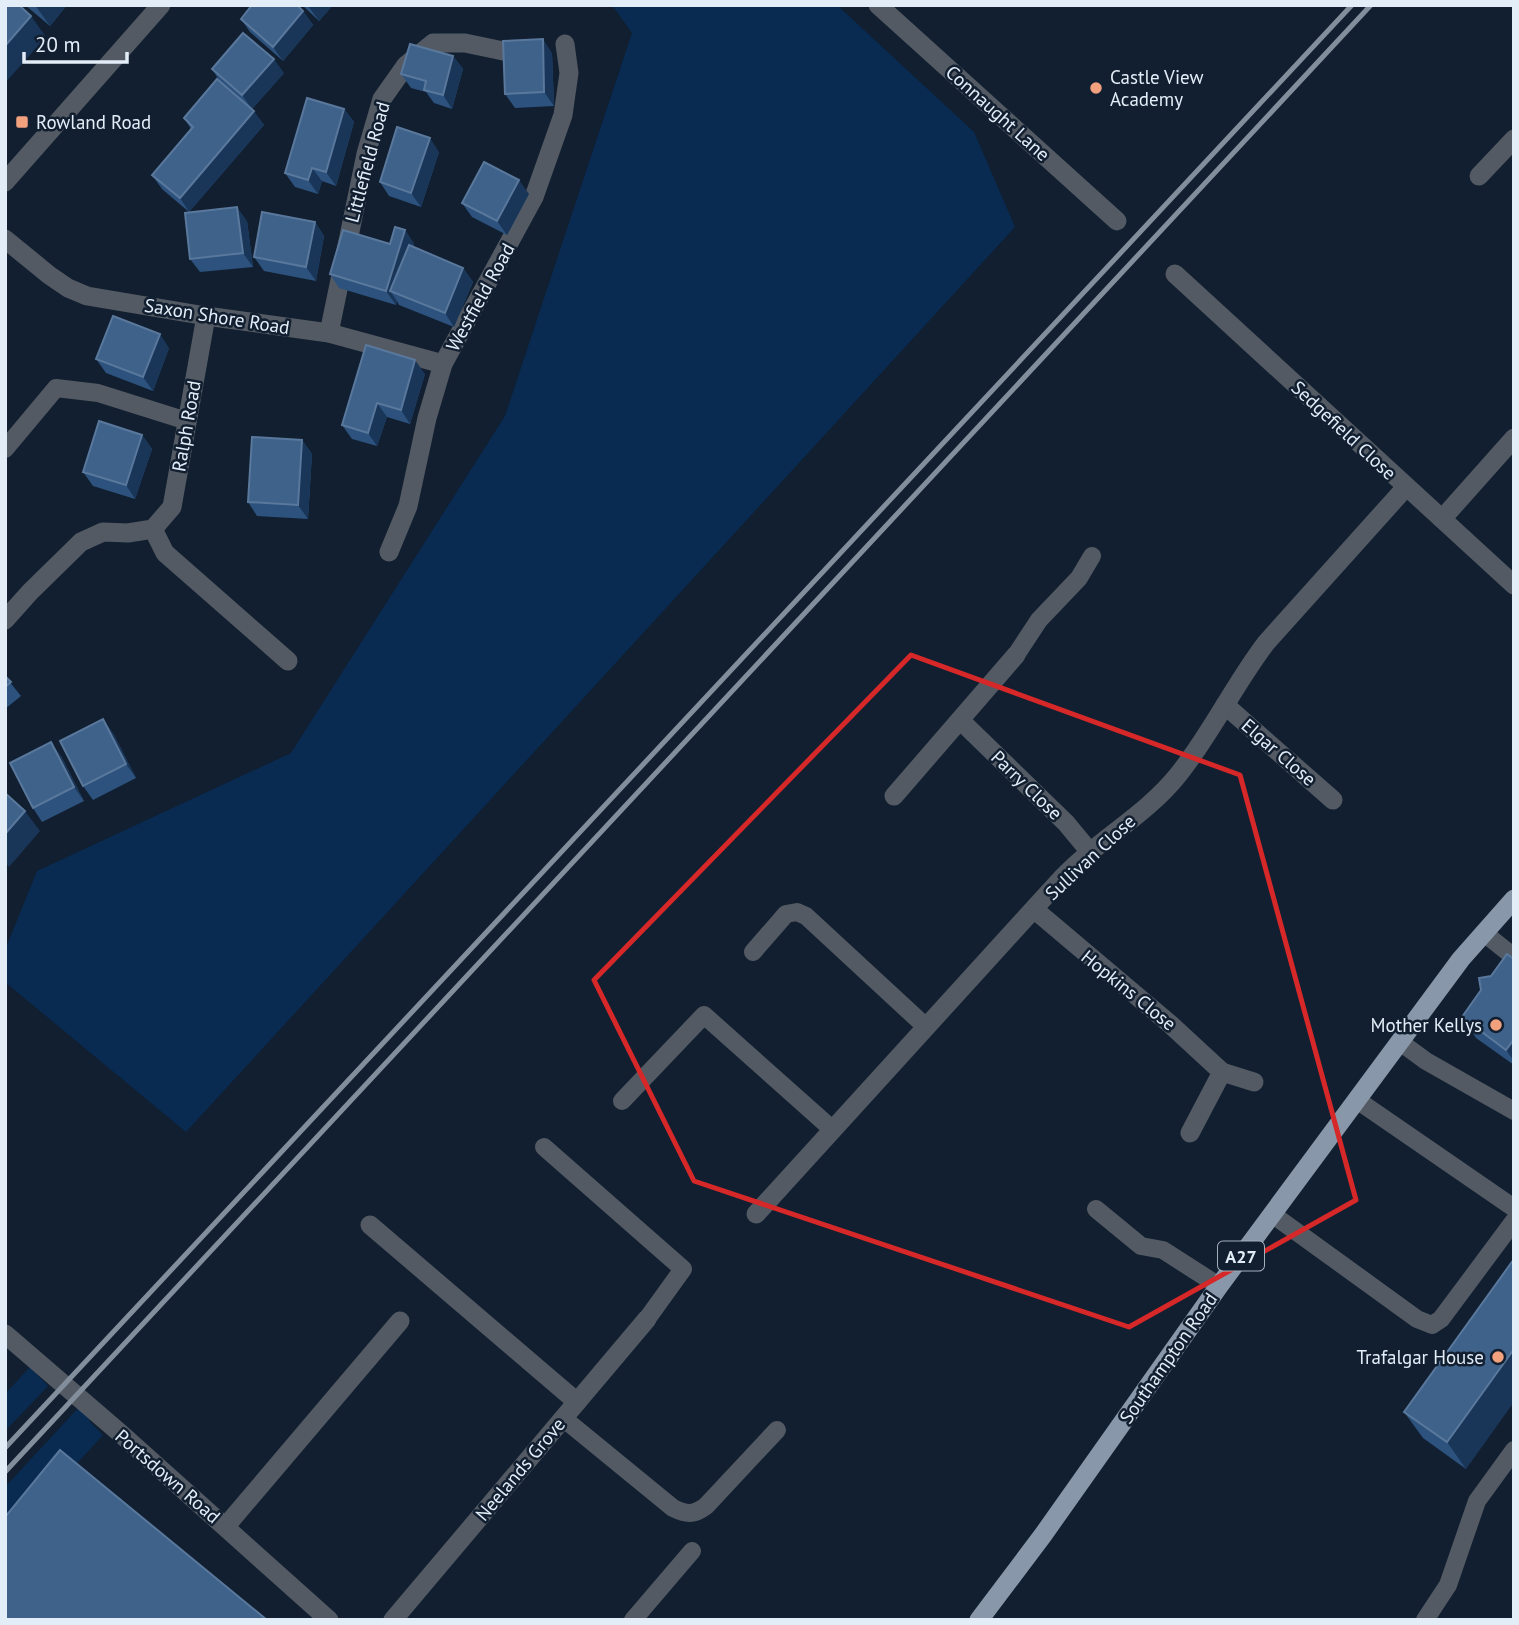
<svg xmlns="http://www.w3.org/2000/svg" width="1519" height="1625" viewBox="0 0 1519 1625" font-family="'PT Sans',sans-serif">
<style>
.green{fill:#092b51}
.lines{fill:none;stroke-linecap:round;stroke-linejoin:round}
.service{stroke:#535a63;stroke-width:18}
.minor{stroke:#535a63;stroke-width:19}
.tertiary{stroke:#535a63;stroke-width:19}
.primary{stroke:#8897a9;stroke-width:19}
.rail{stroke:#828e9c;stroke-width:5}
.wall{fill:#2c527d}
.shaded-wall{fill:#193659}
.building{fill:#3f628a;stroke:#59789c;stroke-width:2}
.marked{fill:none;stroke:#d62828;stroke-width:5;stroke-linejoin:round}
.poi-dot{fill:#f2a17e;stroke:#111f30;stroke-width:2.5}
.labels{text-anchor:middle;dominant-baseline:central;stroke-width:5;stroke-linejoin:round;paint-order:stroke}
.shield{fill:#111f30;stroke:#a4afbc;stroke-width:2}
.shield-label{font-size:18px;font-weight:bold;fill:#e3edf8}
.poi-label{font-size:19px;fill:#e3edf8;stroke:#111f30;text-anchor:start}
.street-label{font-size:19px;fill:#e3edf8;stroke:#111f30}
</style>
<rect width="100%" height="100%" fill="#111f30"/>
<!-- green -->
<g class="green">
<polygon points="612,5 837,5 974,132 1015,227 186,1132 5,982 5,950 37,871 291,753 505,416 632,33"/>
<polygon points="30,1367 48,1386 5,1431 5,1394"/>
<polygon points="81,1405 91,1423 103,1435 5,1542 5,1487"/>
</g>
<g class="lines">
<!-- service -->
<g class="service">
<polyline points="5,449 56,388 98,393 187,421"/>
<polyline points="1016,655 1039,620 1079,578 1092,556"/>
<polyline points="1484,933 1514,957"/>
<polyline points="753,952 786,914 797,912 806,916 925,1026"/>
<polyline points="1400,1042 1426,1061 1514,1111"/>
<polyline points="1357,1100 1514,1208"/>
<polyline points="622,1101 704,1015 833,1130"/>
<polyline points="544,1147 683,1269 647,1319"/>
<polyline points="1096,1209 1141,1246 1163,1250 1219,1286"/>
<polyline points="1272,1214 1417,1319 1432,1325 1441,1319 1514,1221"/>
<path d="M563,1418l110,90c14,7 21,7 33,-2l71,-76"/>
<polyline points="633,1620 692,1551"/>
<polyline points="1425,1620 1448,1585 1477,1501 1514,1450"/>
</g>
<!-- minor -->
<g class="minor">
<polyline points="878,5 1117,221"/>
<polyline points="1479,176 1514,139"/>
<polyline points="5,239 49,275 68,288 87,296 206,316 329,333 443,364"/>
<polyline points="1175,274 1514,585"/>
<polyline points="329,333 366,154 382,99 406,65 433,43 465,43 508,52"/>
<polyline points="1442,519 1514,438"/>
<polyline points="153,529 165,553 288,661"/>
<polyline points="389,552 408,506 427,418 443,364 534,197 563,115 569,73 565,44"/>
<polyline points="5,620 30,592 81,542 103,532 128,533 153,529 172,507 206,316"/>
<polyline points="1225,705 1333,800"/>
<polyline points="960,720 1066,823 1090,852"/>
<polyline points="894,796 1016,655"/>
<polyline points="1035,910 1170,1024 1222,1072 1190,1133"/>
<polyline points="1222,1072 1254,1082"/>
<path d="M756,1214c102,-112 204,-225 307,-337 35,-37 83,-62 115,-102 33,-41 56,-90 88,-132l140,-156"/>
<polyline points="370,1225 577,1402"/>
<polyline points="5,1334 120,1433 329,1620"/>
<polyline points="226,1526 400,1321"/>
<polyline points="393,1620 647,1319"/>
</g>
<!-- tertiary -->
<polyline class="tertiary" points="5,182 161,5"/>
<!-- primary -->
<polyline class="primary" points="979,1620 1043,1535 1219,1286 1461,959 1514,899"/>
<!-- rail -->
<g class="rail">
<polyline points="5,1448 1352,5"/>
<polyline points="5,1472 1371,5"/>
</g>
</g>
<!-- wall -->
<g class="wall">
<polygon points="25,5 67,5 50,26"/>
<polygon points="302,5 333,5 319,21"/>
<polygon points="303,11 313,25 283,61 250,32 241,19"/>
<polygon points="552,53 554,106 515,108 505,94"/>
<polygon points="453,56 463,69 452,109 434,103 426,92 411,88 401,74"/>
<polygon points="212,69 284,73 252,109 264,125 189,212 162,189 152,175 191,129 184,118 221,83"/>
<polygon points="344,109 354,122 336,186 322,181 318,194 295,187 285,173"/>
<polygon points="439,152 421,207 389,196 380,182"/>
<polygon points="529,194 507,235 472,217 462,203"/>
<polygon points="247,221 253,267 200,272 190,259"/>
<polygon points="315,222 324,236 316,281 264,271 254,257"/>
<polygon points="405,230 414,244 413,247 463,268 473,282 454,327 399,305 397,301 396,305 339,288 330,274 390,244"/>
<polygon points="169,348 153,391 106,373 96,359"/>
<polygon points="425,374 410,424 387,417 377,446 352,439 342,425"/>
<polygon points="142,435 152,449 135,499 93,486 83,472"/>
<polygon points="302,440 312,454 308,519 257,516 248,502"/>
<polygon points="5,676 21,696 5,709"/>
<polygon points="113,733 136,778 93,800 83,786"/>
<polygon points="61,756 84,801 42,822 33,808"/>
<polygon points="1514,959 1514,1065 1476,1038 1462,1017 1491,976"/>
<polygon points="1514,1259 1466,1469 1423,1438 1404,1412"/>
</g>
<!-- shaded-wall -->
<g class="shaded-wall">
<polygon points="35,5 67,5 50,26"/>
<polygon points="311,5 333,5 319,21 309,7"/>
<polygon points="303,11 313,25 283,61 273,47"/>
<polygon points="31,16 46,37 5,83 5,46"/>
<polygon points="543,39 552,53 554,106 544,92"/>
<polygon points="453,56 463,69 452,109 443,95"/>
<polygon points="274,59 284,73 252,109 242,95"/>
<polygon points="344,109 354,122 336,186 326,172"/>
<polygon points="254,111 264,125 189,212 180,198"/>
<polygon points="430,138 439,152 421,207 411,193"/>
<polygon points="312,168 322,181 318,194 308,180"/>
<polygon points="519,180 529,194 507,235 497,221"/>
<polygon points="237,207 247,221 253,267 243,253"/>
<polygon points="315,222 324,236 316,281 306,267"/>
<polygon points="405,230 414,244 399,295 390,291 397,301 396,305 386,291"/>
<polygon points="463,268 473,282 454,327 445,313"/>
<polygon points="160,334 169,348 153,391 143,377"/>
<polygon points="415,360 425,374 410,424 401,410"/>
<polygon points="377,403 387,417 377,446 368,433"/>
<polygon points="142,435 152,449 135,499 126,485"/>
<polygon points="302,440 312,454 308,519 298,505"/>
<polygon points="103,719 113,733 136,778 126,764"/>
<polygon points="51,742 61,756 84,801 74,787"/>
<polygon points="25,811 40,831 9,867 5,862 5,834"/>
<polygon points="1512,1042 1514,1045 1514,1061 1506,1050"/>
<polygon points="1514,1349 1514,1402 1466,1469 1447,1442"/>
</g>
<!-- building -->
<g class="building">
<polygon points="5,5 19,5 31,16 5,46"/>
<polygon points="252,5 297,5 303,11 273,47 241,19"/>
<polygon points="243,33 274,59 242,95 212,69"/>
<polygon points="543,39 544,92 505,94 503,41"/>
<polygon points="410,44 453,56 443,95 424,90 426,81 401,74"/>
<polygon points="217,79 254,111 180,198 152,175 193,127 184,118"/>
<polygon points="307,98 344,109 326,172 312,168 308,180 285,173"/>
<polygon points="397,127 430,138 411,193 380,182"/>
<polygon points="484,162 519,180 497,221 462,203"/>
<polygon points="237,207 243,253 190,259 185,213"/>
<polygon points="262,212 315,222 306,267 254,257"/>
<polygon points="395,227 405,230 386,291 330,274 343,230 390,244"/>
<polygon points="409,245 463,268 445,313 390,291"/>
<polygon points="113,316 160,334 143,377 96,359"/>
<polygon points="366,345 415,360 401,410 377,403 368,433 342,425"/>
<polygon points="99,421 142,435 126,485 83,472"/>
<polygon points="252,437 302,440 298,505 248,502"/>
<polygon points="5,676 11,682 5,687"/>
<polygon points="103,719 126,764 83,786 60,741"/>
<polygon points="51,742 74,787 33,808 10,763"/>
<polygon points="5,793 25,811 5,834"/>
<polygon points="1507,954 1514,959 1514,1044 1512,1042 1506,1050 1462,1017 1481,990 1479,978 1491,976"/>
<polygon points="1514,1259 1514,1349 1447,1442 1404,1412"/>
<polygon points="60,1450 267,1620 5,1620 5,1517"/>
</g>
<!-- marked area -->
<path class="marked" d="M911,655l329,120 116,425 -227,127 -435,-146 -100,-201z"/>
<!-- markers -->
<g class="poi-dot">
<circle cx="1096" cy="88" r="7"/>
<rect x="15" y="115" width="14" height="14" rx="3.5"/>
<circle cx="1496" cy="1025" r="7"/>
<circle cx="1498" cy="1357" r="7"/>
</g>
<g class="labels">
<!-- shield labels -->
<rect class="shield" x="1218" y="1241.5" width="46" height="29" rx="5"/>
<g class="shield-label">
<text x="1241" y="1256">A27</text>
</g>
<!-- poi labels -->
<g class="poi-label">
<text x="1110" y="77">Castle View<tspan x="1110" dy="22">Academy</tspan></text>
<text x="36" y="122">Rowland Road</text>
<text x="1482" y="1025" text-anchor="end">Mother Kellys</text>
<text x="1484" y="1357" text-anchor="end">Trafalgar House</text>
</g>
<!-- street labels -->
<g class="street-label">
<text transform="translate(998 113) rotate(42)">Connaught Lane</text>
<text transform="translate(367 162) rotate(-75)">Littlefield Road</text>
<text transform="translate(480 297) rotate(-61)">Westfield Road</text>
<text transform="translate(217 316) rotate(9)">Saxon Shore Road</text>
<text transform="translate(186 426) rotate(-80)">Ralph Road</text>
<text transform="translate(1344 430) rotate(43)">Sedgefield Close</text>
<text transform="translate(1279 752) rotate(41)">Elgar Close</text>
<text transform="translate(1027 785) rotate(44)">Parry Close</text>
<text transform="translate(1090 857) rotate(-43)">Sullivan Close</text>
<text transform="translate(1129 990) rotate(39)">Hopkins Close</text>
<text transform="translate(1168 1358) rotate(-55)">Southampton Road</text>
<text transform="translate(520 1469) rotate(-50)">Neelands Grove</text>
<text transform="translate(168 1476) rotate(41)">Portsdown Road</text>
</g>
</g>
<!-- border -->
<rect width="1519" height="1625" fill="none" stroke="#e3edf8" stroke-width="14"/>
<!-- scale -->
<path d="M24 52v10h103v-10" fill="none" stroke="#e3edf8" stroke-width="3.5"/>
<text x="35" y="52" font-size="21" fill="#e3edf8" stroke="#111f30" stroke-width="5" paint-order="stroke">20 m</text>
</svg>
